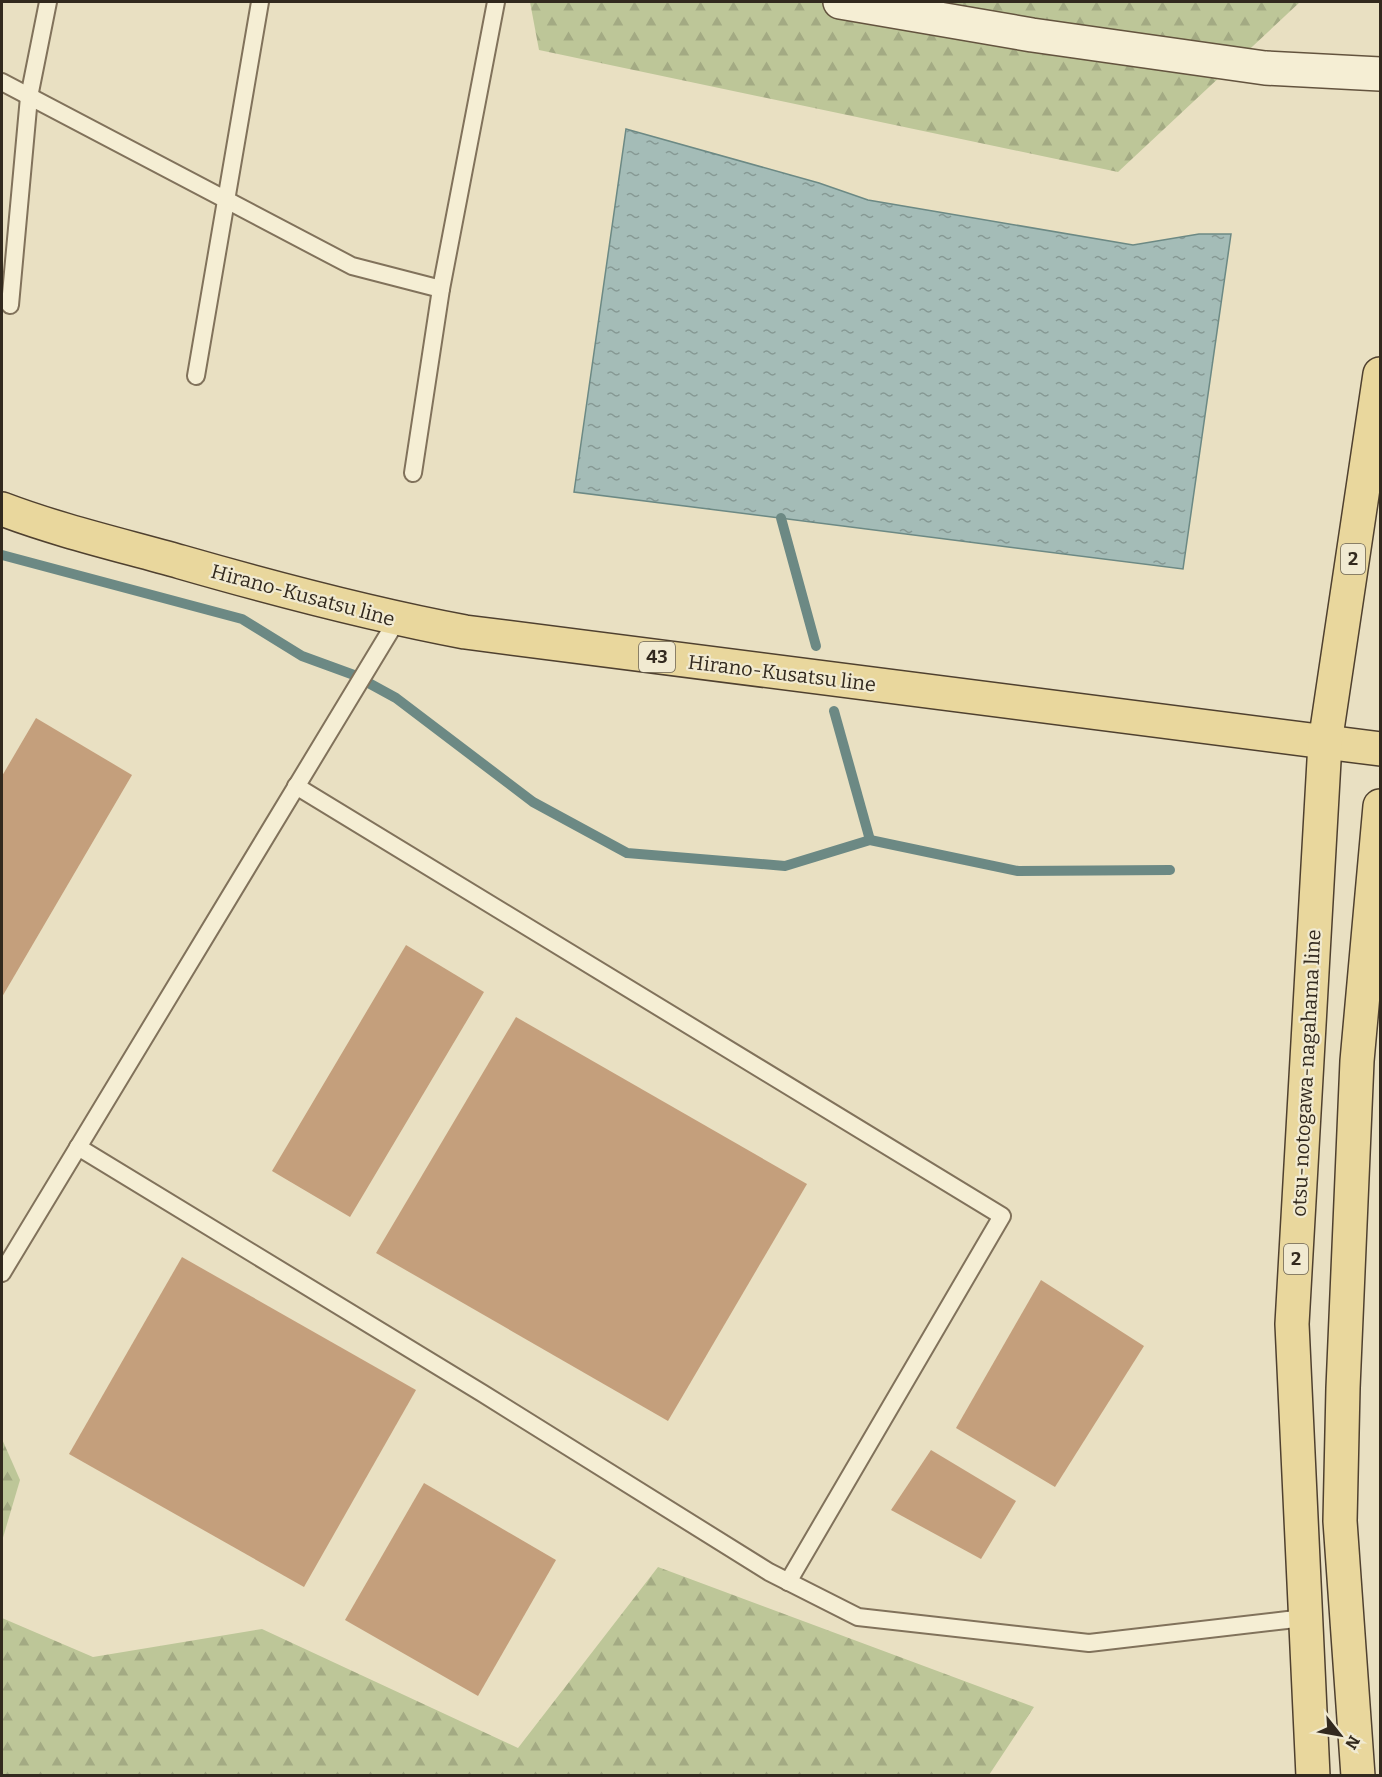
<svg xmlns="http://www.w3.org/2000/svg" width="1382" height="1777" viewBox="0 0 1382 1777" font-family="Bitter,serif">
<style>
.forest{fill:url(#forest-firs)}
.water{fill:url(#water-ripples);stroke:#6c8984;stroke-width:1.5}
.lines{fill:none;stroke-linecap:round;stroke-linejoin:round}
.stream{stroke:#6c8984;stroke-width:10}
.building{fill:#c49f7c}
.lane-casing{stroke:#81725b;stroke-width:20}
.secondary-casing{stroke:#63533e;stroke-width:36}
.primary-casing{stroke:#4f402f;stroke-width:36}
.lane{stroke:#f5eed4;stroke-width:16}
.secondary{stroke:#f5eed4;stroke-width:33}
.primary{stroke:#e9d79d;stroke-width:33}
.labels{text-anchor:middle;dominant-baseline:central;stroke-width:4.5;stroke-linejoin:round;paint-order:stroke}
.shield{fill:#f1ead1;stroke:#6b6354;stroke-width:1.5}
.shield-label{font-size:18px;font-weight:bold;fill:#32291e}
.street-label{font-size:20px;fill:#32291e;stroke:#f1ead1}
</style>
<defs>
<pattern id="forest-firs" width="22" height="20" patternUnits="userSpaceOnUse" patternTransform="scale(1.5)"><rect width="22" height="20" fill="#bdc698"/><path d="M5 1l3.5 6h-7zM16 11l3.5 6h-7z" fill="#a3aa83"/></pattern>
<pattern id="water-ripples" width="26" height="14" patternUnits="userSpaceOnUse" patternTransform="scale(1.5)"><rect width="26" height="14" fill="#a4bcb7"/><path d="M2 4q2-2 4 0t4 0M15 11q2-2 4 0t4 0" fill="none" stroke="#869994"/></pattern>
</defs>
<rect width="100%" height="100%" fill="#e9e0c2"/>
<!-- forest -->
<g class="forest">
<polygon points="530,2 1300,2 1118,172 539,50"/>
<polygon points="2,1439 20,1480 2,1541"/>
<polygon points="658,1567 1034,1707 989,1775 2,1775 2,1618 93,1657 262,1629 518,1748"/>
</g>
<!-- water -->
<polygon class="water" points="626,129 819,183 868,200 1133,245 1199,234 1231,234 1183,569 574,492"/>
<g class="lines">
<!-- stream -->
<g class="stream">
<polyline points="781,518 816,646"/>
<polyline points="2,555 242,619 302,656 354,675 396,698 533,802 627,853 785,866 870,840 1018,871 1170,870"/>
<polyline points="834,711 870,840"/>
</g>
</g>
<!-- building -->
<g class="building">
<polygon points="36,718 132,775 2,997 2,776"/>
<polygon points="406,945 484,992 350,1217 272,1171"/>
<polygon points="516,1017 807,1184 668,1421 376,1253"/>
<polygon points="182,1257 416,1390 304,1587 69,1454"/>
<polygon points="1041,1280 1144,1346 1055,1487 956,1428"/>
<polygon points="931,1450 1016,1501 981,1559 891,1510"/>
<polygon points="424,1483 556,1560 478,1696 345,1620"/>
</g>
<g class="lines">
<defs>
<g id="lane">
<polyline points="2,82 352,266 441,289"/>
<polyline points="10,305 29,97 48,2"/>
<polyline points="196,376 260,2"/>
<polyline points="413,473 441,289 496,2"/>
<polyline points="296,786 1002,1216 788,1582"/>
<polyline points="78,1147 482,1393 769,1572 858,1617 1089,1643 1304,1618"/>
<polyline points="2,1273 397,620"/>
</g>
<polyline id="secondary" points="840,2 1032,35 1265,68 1380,74"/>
<g id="primary">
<path d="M2,509c58,22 119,36 179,53 94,27 188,52 284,70l915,117"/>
<polyline points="1313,1776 1292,1324 1325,743 1380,374"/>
<polyline points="1358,1776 1340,1521 1343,1388 1357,1061 1380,806"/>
</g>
</defs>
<!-- lane casing -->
<use href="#lane" class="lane-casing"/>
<!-- secondary casing -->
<use href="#secondary" class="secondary-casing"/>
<!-- primary casing -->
<use href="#primary" class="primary-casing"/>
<!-- lane -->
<use href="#lane" class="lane"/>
<!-- secondary -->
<use href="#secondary" class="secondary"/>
<!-- primary -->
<use href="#primary" class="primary"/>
</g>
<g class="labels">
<!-- shield labels -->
<g class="shield">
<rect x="1341" y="544" width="24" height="30" rx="4.5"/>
<rect x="639" y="642" width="36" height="30" rx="4.5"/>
<rect x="1284" y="1244" width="24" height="30" rx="4.5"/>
</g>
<g class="shield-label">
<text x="1353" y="559">2</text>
<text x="657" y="657">43</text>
<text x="1296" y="1259">2</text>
</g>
<!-- street labels -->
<g class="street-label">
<text transform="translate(303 595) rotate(15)">Hirano-Kusatsu line</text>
<text transform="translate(782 673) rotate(7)">Hirano-Kusatsu line</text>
<text transform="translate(1306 1073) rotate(-87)">otsu-notogawa-nagahama line</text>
</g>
</g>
<!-- border -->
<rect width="1382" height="1777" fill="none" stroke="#32291e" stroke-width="6"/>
<!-- north arrow -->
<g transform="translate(1340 1735) rotate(121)" stroke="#f1ead1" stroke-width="4.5" paint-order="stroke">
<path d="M0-4.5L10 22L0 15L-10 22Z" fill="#32291e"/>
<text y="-9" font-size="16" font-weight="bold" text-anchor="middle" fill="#32291e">N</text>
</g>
</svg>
